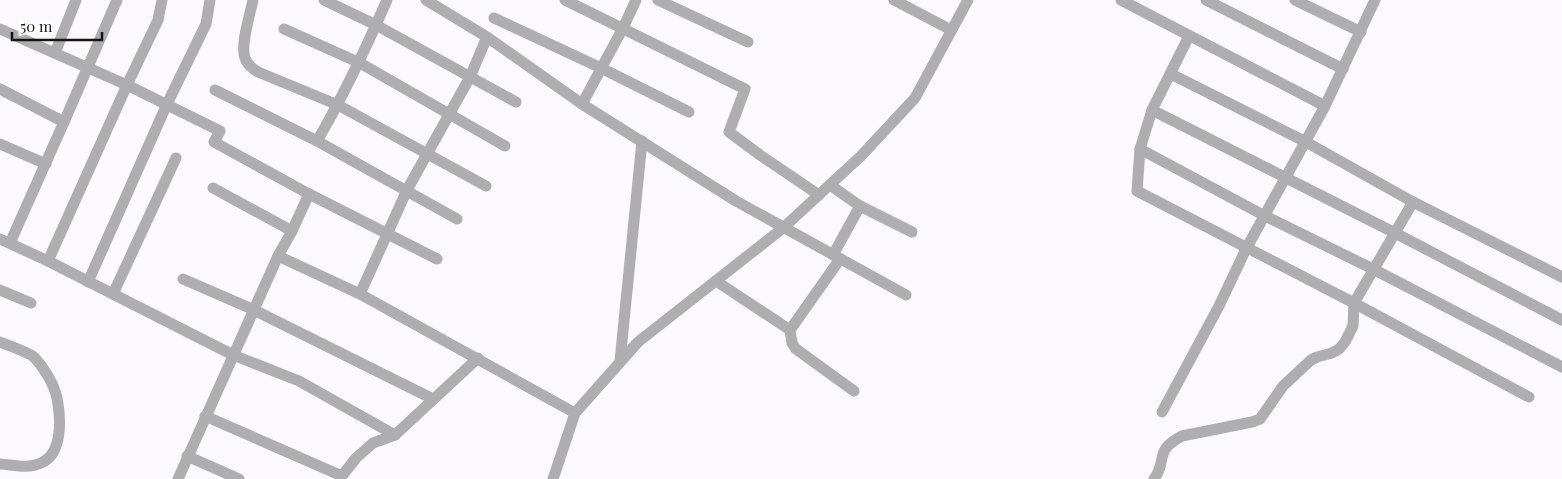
<svg xmlns="http://www.w3.org/2000/svg" width="1562" height="479" viewBox="0 0 1562 479" font-family="'Playfair Display',serif">
<style>
.lines{fill:none;stroke-linecap:round;stroke-linejoin:round}
.street{stroke:#aeaeb0;stroke-width:11}
</style>
<rect width="100%" height="100%" fill="#fbf9fd"/>
<g class="lines">
<!-- street -->
<g class="street">
<path d="M253,0c-3,15 -13,45 -8,58 2,7 8,11 13,14l80,33 148,81"/>
<polyline points="324,0 376,25 516,102"/>
<polyline points="426,0 487,37 582,104 736,201 906,295"/>
<polyline points="565,0 745,89 729,132 760,155 819,195"/>
<polyline points="658,0 748,42"/>
<polyline points="894,0 951,30"/>
<polyline points="1121,0 1325,106"/>
<polyline points="1206,0 1343,69"/>
<polyline points="1295,0 1361,32"/>
<polyline points="494,18 601,68 689,112"/>
<polyline points="0,29 127,85 220,131 214,142 309,194"/>
<polyline points="284,29 360,63 505,146"/>
<polyline points="1189,36 1152,110 1140,149 1137,191 1354,303 1529,397"/>
<polyline points="55,53 76,0"/>
<polyline points="1171,74 1306,142 1413,202 1562,277"/>
<polyline points="0,89 64,122 117,0"/>
<polyline points="215,90 317,141 457,219"/>
<polyline points="582,104 623,28 636,0"/>
<polyline points="1152,110 1395,233 1562,320"/>
<path d="M317,141c27,-46 49,-93 70,-141"/>
<polyline points="0,144 46,164"/>
<polyline points="1140,149 1265,216 1373,269 1562,367"/>
<polyline points="830,185 860,206 833,255"/>
<polyline points="213,188 292,231"/>
<polyline points="860,206 912,232"/>
<polyline points="0,239 48,261 233,355 299,381 395,435"/>
<polyline points="10,243 64,122"/>
<polyline points="278,256 360,294 575,413"/>
<polyline points="840,259 790,330 792,343 796,349 854,391"/>
<polyline points="48,261 127,85 158,20 162,0"/>
<polyline points="183,279 254,310 433,399"/>
<polyline points="716,281 790,330"/>
<polyline points="88,282 167,104 206,24 210,0"/>
<polyline points="0,290 31,303"/>
<polyline points="113,294 176,158"/>
<polyline points="360,294 407,190 470,77 487,37"/>
<path d="M0,342c9,4 29,10 35,16 9,10 19,26 22,40 4,20 6,56 -16,65 -13,6 -27,2 -41,1"/>
<polyline points="620,361 642,141"/>
<polyline points="1162,412 1219,306 1246,249 1325,106 1375,0"/>
<polyline points="205,416 342,476 356,458 373,443 395,435 478,358"/>
<polyline points="187,456 239,479"/>
<polyline points="178,479 278,256 292,231 309,194 437,259"/>
<polyline points="553,479 575,413 638,342 783,228 861,156 915,98 968,0"/>
<path d="M1154,479c14,-18 -1,-28 28,-43l70,-14 8,-3 23,-33 28,-26 6,-3 15,-4 7,-4 6,-7 8,-16 1,-23 59,-101"/>
</g>
</g>
<!-- scale -->
<path d="M12 32v8h90v-8" fill="none" stroke="#161516" stroke-width="2.5"/>
<text x="20" y="32" font-size="15" fill="#161516" stroke="#ffffff" stroke-width="4" paint-order="stroke">50 m</text>
</svg>
